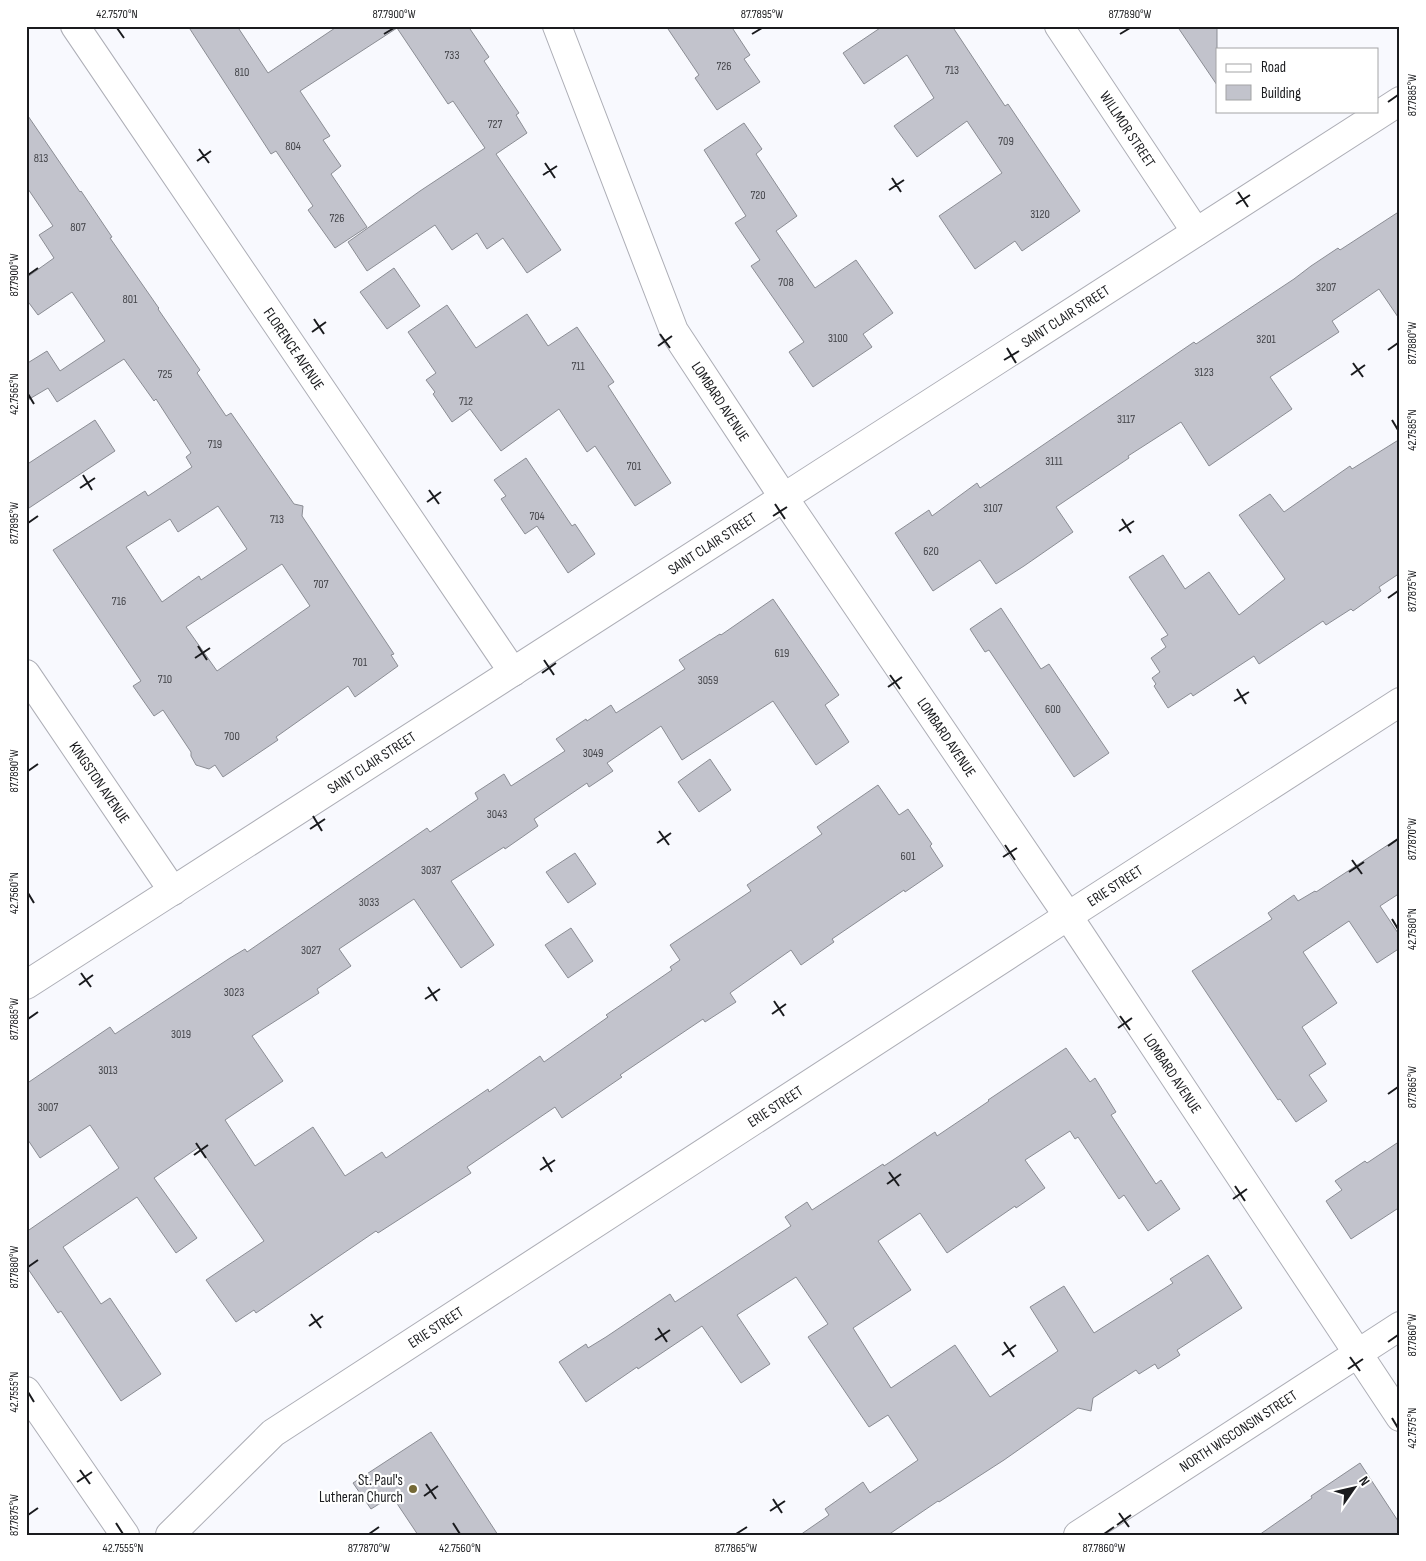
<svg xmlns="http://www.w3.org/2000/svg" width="1426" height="1561" viewBox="0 0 1426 1561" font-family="'Sofia Sans Condensed',sans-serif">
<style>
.building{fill:#c2c3cc;stroke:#8b8d94;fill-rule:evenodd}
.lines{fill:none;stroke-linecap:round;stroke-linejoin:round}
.minor-casing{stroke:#adaeb6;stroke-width:30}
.tertiary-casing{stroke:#adaeb6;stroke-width:30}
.minor{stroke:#fff;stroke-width:28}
.tertiary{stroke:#fff;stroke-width:28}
.ticks{fill:none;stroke:#1a1b1e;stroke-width:2}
.poi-dot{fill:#746835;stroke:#fff;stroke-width:2}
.labels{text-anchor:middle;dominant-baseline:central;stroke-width:4.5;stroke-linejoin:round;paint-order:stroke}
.number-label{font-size:12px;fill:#44454a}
.street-label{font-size:15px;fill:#1a1b1e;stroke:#fff}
.poi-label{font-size:15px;fill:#1a1b1e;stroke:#fff;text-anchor:end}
.neatline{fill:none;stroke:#1a1b1e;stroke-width:2}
.ticks-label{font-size:12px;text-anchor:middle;fill:#1a1b1e}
</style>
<rect width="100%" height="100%" fill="#f8f9fe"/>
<!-- building -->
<g class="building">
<polygon points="188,26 237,26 268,73 338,26 468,26 489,57 484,61 519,113 516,115 527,133 496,154 561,250 527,273 503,238 487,249 477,233 452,250 435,225 367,271 348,242 420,191 485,148 453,101 448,104 397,28 300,91 330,136 323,140 341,166 331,174 367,227 335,248 308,210 313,206 276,151 271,154"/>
<polygon points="666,26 731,26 750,55 744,59 760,82 717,110 695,78 699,75"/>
<polygon points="883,26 952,26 1005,106 1008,104 1080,211 1022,251 1015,241 975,269 939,216 1002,173 967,121 917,157 894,126 934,98 907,55 864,84 843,53"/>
<polygon points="1177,26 1217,26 1217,85"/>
<path d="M26,113l54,79 1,-1 31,46 -2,1 48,69 1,1 -1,1 42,61 -3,3 29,43 5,-3 63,91 9,2 -1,10 92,138 -3,1 7,11 -43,31 -7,-11 -72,51 2,3 -55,37 -8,-12 -6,4 -13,-4 -5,-9v-4l-28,-42 -9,6 -21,-30 8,-5 -88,-131 92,-59 3,5 44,-29 -6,-10 5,-4 -35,-54 -2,2 -30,-42 -67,43 -9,-14 -22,13v-37l21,-13 13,20 45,-30 -33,-49 -34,23 -12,-16v-21l28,-20 -15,-23 14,-9 -27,-40zM218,506l29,43 -46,31 -2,-4 -37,26 -36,-55 44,-28 8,13zM282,564l28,42 -93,65 -31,-44z"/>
<polygon points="744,123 762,149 756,154 797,216 776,231 815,288 856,260 893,313 863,334 872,347 813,387 789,352 804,342 751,266 760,260 735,223 746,216 704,150"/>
<polygon points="1400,211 1400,320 1379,289 1332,321 1339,332 1270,377 1292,409 1209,466 1181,422 1128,456 1129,458 1056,507 1073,532 1024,566 996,584 980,560 933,591 895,533 929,510 932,516 977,483 980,488 1194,342 1196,344 1294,279 1311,266 1338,248 1340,250"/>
<polygon points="394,268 420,306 387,329 360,292"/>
<polygon points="447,305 476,348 527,314 548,346 577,327 614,382 608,386 671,483 635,506 595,446 587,452 559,409 501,451 470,409 452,422 433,394 435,392 426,380 436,373 408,332"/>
<polygon points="95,420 115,451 26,510 26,465"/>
<polygon points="1400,439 1400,573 1379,587 1381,591 1353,611 1351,609 1326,625 1323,621 1259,664 1254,656 1193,696 1191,693 1168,708 1154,686 1156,684 1152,678 1160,672 1151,658 1166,647 1161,639 1168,635 1129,577 1163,555 1185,589 1209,572 1239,615 1285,579 1239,515 1270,494 1284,512 1350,466 1352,469"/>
<polygon points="526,458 572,526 575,524 595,554 568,573 537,526 525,534 501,499 506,496 494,480"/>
<polygon points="773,599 839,695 825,705 849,742 816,765 773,701 682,760 661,726 607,763 613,771 589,787 587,783 534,819 538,826 505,849 504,847 451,881 494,945 461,968 414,899 339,949 351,966 317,989 319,993 252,1036 283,1081 225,1120 255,1166 313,1127 345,1176 382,1152 386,1158 488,1089 489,1092 540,1056 544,1062 608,1017 606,1015 672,970 670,967 680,960 670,945 751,891 747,885 822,834 817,827 878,785 899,815 908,809 932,844 930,846 943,866 905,892 904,890 832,939 834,942 801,965 791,950 730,993 736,1002 705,1022 703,1019 620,1075 622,1077 562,1118 555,1107 467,1167 471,1173 378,1233 376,1231 256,1313 254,1310 236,1322 206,1280 264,1241 199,1147 154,1178 197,1238 176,1253 137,1197 63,1247 101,1304 110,1298 161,1374 121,1401 61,1311 58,1313 26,1266 26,1232 119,1168 90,1125 40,1158 26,1137 26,1084 110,1027 115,1034 230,958 245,949 247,952 427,828 430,832 478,799 475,793 504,774 511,786 565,751 556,739 586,719 587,721 611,705 616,713 685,669 679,660 720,634 721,635"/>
<polygon points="1001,608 1041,669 1049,664 1109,753 1074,777 989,650 985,652 970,629"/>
<polygon points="710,759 731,790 699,812 678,782"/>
<polygon points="1400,837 1400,893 1380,906 1400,936 1400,948 1377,963 1349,921 1303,952 1337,1003 1302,1027 1326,1064 1309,1075 1327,1101 1296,1122 1280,1099 1278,1100 1192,971 1272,919 1268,913 1294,895 1298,901 1315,891 1316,892"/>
<polygon points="575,853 596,884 568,903 546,872"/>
<polygon points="571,928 593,961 568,978 545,945"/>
<polygon points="1066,1048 1090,1082 1095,1078 1116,1112 1111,1115 1156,1184 1161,1180 1180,1209 1148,1231 1124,1195 1119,1199 1078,1137 1075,1139 1070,1131 1025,1160 1045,1188 1016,1208 1015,1206 947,1253 920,1213 878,1241 911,1290 853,1328 891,1388 955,1345 990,1397 1058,1351 1030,1307 1064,1286 1094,1333 1173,1283 1170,1279 1208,1255 1242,1308 1177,1350 1180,1355 1158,1369 1155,1364 1139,1374 1136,1370 1093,1398 1091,1411 1078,1408 1004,1460 939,1502 938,1501 888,1535 800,1535 829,1515 825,1509 863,1482 870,1493 918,1460 888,1415 869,1427 808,1337 828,1324 796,1277 737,1315 770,1364 741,1383 702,1326 638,1369 637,1367 586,1402 559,1362 586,1344 588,1348 606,1337 670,1294 675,1302 791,1226 785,1217 807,1202 812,1210 883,1164 884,1166 935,1132 937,1136 989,1101 988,1100"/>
<polygon points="1400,1141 1400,1207 1351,1239 1326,1201 1342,1190 1335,1181 1365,1161 1367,1163"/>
<polygon points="431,1432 498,1535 418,1535 392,1496 371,1509 353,1483"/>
<polygon points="1360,1463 1400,1524 1400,1535 1259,1535 1312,1498 1311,1496"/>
</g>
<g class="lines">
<defs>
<g id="minor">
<path id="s1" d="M75,26l438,646"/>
<path id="s2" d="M557,26l117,305 110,167 284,418 332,501"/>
<path id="s3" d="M1059,26l137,206"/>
<path id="s4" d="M26,674l147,217"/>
<path id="s5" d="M26,985l1374,-884"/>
<path id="s6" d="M170,1535l103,-102 795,-517 332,-214"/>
<path id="s7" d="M1078,1535l322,-209"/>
</g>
<polyline id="tertiary" points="26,1391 125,1535"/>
</defs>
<!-- minor casing -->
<use href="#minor" class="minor-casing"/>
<!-- tertiary casing -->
<use href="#tertiary" class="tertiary-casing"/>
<!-- minor -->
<use href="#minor" class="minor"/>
<!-- tertiary -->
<use href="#tertiary" class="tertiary"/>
</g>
<!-- ticks -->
<path class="ticks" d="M117,28l7,10M384,34l10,-6M752,34l10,-6M1120,34l10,-6M1388,102l10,-7M199,149l10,14M197,161l14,-10M545,163l10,15M543,175l14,-9M892,178l9,14M889,190l15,-10M1238,192l10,15M1236,204l14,-9M28,275l10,-7M314,319l10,15M312,332l14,-10M660,334l10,14M658,346l14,-10M1007,348l9,15M1388,350l10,-7M1004,360l15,-9M1353,363l10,14M1351,375l14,-10M28,394l6,10M1392,420l6,10M83,475l9,15M80,488l15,-10M429,490l10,14M427,502l14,-10M775,504l10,15M773,516l14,-9M1122,519l9,14M28,523l10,-7M1119,531l15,-10M1388,598l10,-7M198,646l9,14M195,658l15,-10M544,660l10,15M542,673l14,-10M890,675l10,14M888,687l14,-10M1237,689l9,15M1234,701l15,-9M28,771l10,-7M313,816l9,15M310,829l15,-10M659,831l10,14M657,843l14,-10M1005,845l10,15M1388,846l10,-7M1003,857l14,-9M1352,860l10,14M1349,872l15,-10M28,893l6,10M1392,919l6,10M81,973l10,14M79,985l14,-10M428,987l9,14M425,999l15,-10M774,1001l10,15M772,1014l14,-10M1120,1016l10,14M28,1019l10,-7M1118,1028l14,-10M1388,1094l10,-7M196,1143l10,15M194,1155l14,-10M543,1157l9,15M540,1170l15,-10M889,1172l10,14M887,1184l14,-10M1235,1186l10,15M1233,1199l14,-10M28,1267l10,-7M311,1314l10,14M309,1326l14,-10M658,1328l9,14M655,1340l15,-10M1004,1342l10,15M1388,1342l10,-7M1002,1355l14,-10M1350,1357l10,14M1348,1369l15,-10M28,1392l6,10M1392,1418l6,10M80,1470l10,14M77,1482l15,-10M426,1484l10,15M424,1496l14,-10M773,1499l9,14M770,1511l15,-10M1119,1513l10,14M28,1515l10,-7M116,1523l7,11M453,1523l7,11M1117,1525l14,-10M369,1534l10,-7M736,1534l11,-7M1104,1534l10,-7"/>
<!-- markers -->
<circle class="poi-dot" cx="413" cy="1489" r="5"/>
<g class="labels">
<!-- number labels -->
<g class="number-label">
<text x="452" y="55">733</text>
<text x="724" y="66">726</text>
<text x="952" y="70">713</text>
<text x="242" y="72">810</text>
<text x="495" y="124">727</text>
<text x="1006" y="141">709</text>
<text x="293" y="146">804</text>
<text x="41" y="158">813</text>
<text x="758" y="195">720</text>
<text x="1040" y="214">3120</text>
<text x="337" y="218">726</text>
<text x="78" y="227">807</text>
<text x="786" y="282">708</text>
<text x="1326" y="287">3207</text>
<text x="130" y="299">801</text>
<text x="838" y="338">3100</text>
<text x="1266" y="339">3201</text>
<text x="578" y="366">711</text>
<text x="1204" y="372">3123</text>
<text x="165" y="374">725</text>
<text x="466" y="401">712</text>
<text x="1126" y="419">3117</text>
<text x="215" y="444">719</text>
<text x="1054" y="461">3111</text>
<text x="634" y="466">701</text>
<text x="993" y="508">3107</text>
<text x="537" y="516">704</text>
<text x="277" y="519">713</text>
<text x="931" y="551">620</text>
<text x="321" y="584">707</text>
<text x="119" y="601">716</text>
<text x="782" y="653">619</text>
<text x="360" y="662">701</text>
<text x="165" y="679">710</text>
<text x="708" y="680">3059</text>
<text x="1053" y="709">600</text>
<text x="232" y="736">700</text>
<text x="593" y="753">3049</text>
<text x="497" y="814">3043</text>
<text x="908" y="856">601</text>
<text x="431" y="870">3037</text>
<text x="369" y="902">3033</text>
<text x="311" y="950">3027</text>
<text x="234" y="992">3023</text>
<text x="181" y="1034">3019</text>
<text x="108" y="1070">3013</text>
<text x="48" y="1107">3007</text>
</g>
<!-- street labels -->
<g class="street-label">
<text stroke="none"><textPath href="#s3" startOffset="124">WILLMOR STREET</textPath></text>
<text stroke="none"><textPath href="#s5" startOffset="1236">SAINT CLAIR STREET</textPath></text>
<text stroke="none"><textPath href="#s1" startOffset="390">FLORENCE AVENUE</textPath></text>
<text stroke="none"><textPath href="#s2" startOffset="411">LOMBARD AVENUE</textPath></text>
<text stroke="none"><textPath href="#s5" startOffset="816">SAINT CLAIR STREET</textPath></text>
<text stroke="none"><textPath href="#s2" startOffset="816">LOMBARD AVENUE</textPath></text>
<text stroke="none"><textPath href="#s5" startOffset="411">SAINT CLAIR STREET</textPath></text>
<text stroke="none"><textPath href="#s4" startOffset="131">KINGSTON AVENUE</textPath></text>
<text stroke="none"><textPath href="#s6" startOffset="1149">ERIE STREET</textPath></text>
<text stroke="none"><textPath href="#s2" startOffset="1221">LOMBARD AVENUE</textPath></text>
<text stroke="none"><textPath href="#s6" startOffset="744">ERIE STREET</textPath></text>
<text stroke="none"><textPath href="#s6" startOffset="339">ERIE STREET</textPath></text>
<text stroke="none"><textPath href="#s7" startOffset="191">NORTH WISCONSIN STREET</textPath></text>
</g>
<!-- poi labels -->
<g class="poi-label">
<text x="403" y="1480">St. Paul's<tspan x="403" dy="17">Lutheran Church</tspan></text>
</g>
</g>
<!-- border -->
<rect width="1426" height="1561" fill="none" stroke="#ffffff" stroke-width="55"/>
<!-- legend -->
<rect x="1216" y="48" width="162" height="65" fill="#ffffff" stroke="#a3a4a5"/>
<rect x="1226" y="64" width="25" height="8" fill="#ffffff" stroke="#a3a4a5"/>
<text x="1261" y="72" font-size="15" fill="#1a1b1e">Road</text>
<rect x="1226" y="85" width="25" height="15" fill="#c2c3cc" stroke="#a3a4a5"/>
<text x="1261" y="98" font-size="15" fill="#1a1b1e">Building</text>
<!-- north arrow -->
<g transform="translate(1354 1488) rotate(56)" stroke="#ffffff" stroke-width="4" paint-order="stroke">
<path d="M0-4L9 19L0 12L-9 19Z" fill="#1a1b1e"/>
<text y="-8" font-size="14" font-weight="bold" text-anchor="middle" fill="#1a1b1e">N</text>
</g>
<rect x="28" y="28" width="1370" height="1506" class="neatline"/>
<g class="ticks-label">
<text x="117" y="18">42.7570°N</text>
<text x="394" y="18">87.7900°W</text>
<text x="762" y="18">87.7895°W</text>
<text x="1130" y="18">87.7890°W</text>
<text transform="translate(1412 95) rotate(-90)" y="4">87.7885°W</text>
<text transform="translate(14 275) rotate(-90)" y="4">87.7900°W</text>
<text transform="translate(1412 343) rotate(-90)" y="4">87.7880°W</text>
<text transform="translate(14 394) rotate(-90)" y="4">42.7565°N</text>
<text transform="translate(1412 430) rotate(-90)" y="4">42.7585°N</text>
<text transform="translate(14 523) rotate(-90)" y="4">87.7895°W</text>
<text transform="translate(1412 591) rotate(-90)" y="4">87.7875°W</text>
<text transform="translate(14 771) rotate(-90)" y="4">87.7890°W</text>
<text transform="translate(1412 839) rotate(-90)" y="4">87.7870°W</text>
<text transform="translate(14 893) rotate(-90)" y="4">42.7560°N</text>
<text transform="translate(1412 929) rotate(-90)" y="4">42.7580°N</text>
<text transform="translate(14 1019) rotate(-90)" y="4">87.7885°W</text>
<text transform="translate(1412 1087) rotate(-90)" y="4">87.7865°W</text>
<text transform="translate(14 1267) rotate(-90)" y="4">87.7880°W</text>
<text transform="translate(1412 1335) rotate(-90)" y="4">87.7860°W</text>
<text transform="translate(14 1392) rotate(-90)" y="4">42.7555°N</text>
<text transform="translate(1412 1428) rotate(-90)" y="4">42.7575°N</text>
<text transform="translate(14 1515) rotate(-90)" y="4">87.7875°W</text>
<text x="123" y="1552">42.7555°N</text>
<text x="369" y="1552">87.7870°W</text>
<text x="460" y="1552">42.7560°N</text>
<text x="736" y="1552">87.7865°W</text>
<text x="1104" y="1552">87.7860°W</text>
</g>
</svg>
